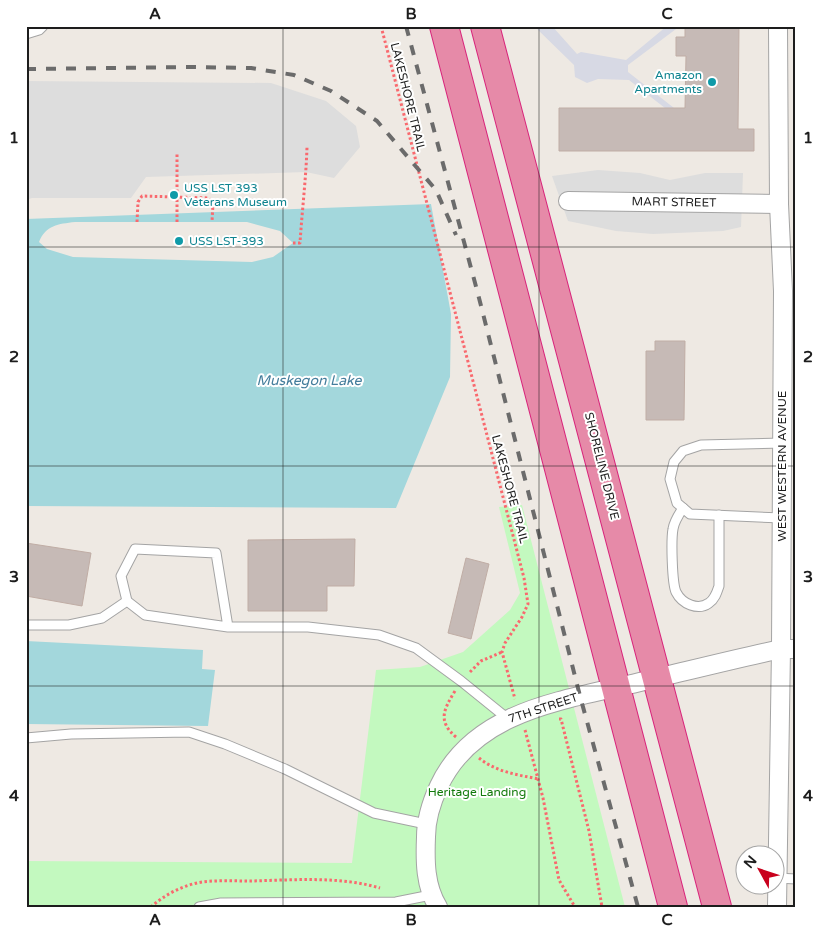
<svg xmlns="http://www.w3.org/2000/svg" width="822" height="933" viewBox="0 0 822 933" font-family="'Varela Round',sans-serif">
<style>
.park{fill:#c3f9bf}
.parking{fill:#ddd}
.plaza{fill:#d7d9e4}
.water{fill:#a3d7dc;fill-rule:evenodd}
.building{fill:#c6bab6;stroke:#c0ada5}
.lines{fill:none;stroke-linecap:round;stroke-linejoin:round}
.lane-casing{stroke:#a4a4a4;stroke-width:11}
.street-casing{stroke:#a4a4a4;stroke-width:20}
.highway-casing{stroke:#d8247b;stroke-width:30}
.path{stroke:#f9696e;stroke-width:3;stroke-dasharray:2.5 2.5;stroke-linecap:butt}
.lane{stroke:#fff;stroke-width:9}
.street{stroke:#fff;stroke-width:18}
.highway{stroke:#e68aa8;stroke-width:28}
.rail{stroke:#6b6b6b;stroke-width:4;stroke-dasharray:10 10;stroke-linecap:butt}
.grid{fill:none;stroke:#1d1d1d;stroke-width:1;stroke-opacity:0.55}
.culture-dot{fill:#0f9aa8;stroke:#fff;stroke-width:2}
.labels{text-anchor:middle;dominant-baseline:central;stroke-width:4;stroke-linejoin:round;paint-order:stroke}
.culture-label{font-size:12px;fill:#0d838f;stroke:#fff;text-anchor:start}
.street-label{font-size:12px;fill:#1d1d1d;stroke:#fff}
.park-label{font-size:12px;fill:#127a0b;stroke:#fff}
.water-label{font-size:14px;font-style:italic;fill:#447d9c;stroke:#fff}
.neatline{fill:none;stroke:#1d1d1d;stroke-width:2}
.grid-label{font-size:16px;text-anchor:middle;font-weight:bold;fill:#1d1d1d}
</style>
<rect width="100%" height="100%" fill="#eee9e3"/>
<!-- park -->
<polygon class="park" points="522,505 625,907 26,907 26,861 352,863 376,670 420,667 463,652 510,610 520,593 499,507"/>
<!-- parking -->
<g class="parking">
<polygon points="26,81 271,83 326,101 356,126 360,147 334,178 306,172 146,177 131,198 32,198 26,200"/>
<polygon points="598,170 640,173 670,180 705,173 743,173 741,227 723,231 653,234 616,231 568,221 552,176"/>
</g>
<!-- plaza -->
<polygon class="plaza" points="534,26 552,26 577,54 581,52 626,60 667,26 680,26 628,65 628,72 674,108 665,108 629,80 598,79 587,83 575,77 574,65"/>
<!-- water -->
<g class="water">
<path d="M431,204l20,110 -1,63 -54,131 -370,-2v-287zM75,222h172l33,9 13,12 -20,14 -21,5 -179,-5 -26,-8 -8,-7c7,-17 19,-18 36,-20z"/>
<polygon points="26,641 203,650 202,669 215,670 208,726 26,724"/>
</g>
<!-- building -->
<g class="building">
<polygon points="685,26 739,26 738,129 754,129 754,151 559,151 559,108 685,108 686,56 676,56 676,37 685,37"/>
<polygon points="655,341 685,341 684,420 646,420 646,351 655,351"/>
<polygon points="355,539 354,586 327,586 327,611 248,611 248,540"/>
<polygon points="26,543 91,553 82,606 26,596"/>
<polygon points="466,558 489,564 471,639 448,633"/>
</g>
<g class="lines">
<defs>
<g id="lane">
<polyline points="26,34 39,30 43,26"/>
<path d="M683,508c-4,6 -9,14 -10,21 -2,11 -1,54 3,63 6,12 22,19 33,11 6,-4 8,-11 10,-17v-71"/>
<polyline points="782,518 690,514 677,503 670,479 674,462 683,451 701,445 782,443"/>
<polyline points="26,625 69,625 102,618 127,601"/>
<polyline points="228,627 216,553 135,549 121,576 127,601 145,615 228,627 308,627 379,635 416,648 461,681 508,719"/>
<polyline points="26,738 71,734 189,732 225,744 285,769 374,813 426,824"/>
<polyline points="777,878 796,879"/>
<polyline points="199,907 221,903 396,902 431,895"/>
</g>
<g id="street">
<polyline points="568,201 779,204"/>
<path d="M438,907c-13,-21 -13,-46 -12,-70 0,-19 5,-34 13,-51 36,-77 128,-86 201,-104 47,-11 94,-23 141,-33h15"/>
<polyline points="777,907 781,649 783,291 779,204 778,26"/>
</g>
<g id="highway">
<polyline points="444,26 673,907"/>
<polyline points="485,26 717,907"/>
</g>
</defs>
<!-- lane casing -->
<use href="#lane" class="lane-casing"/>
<!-- street casing -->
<use href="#street" class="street-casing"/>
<!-- highway casing -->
<use href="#highway" class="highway-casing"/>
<!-- path -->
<g class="path">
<polyline points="381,26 524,578 528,604 522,617 505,643 502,652 515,699"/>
<polyline points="137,222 138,202 142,196 209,198 213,203 212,222"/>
<polyline points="177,222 177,152"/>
<path d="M293,243h7c2,-32 6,-64 7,-96"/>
<polyline points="470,672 481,661 502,652"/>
<path d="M455,691c-11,18 -18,30 1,46"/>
<polyline points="559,719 561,719 589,831 602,907"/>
<polyline points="525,730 543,798 559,880 575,907"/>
<path d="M479,758c17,14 39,17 60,21"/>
<path d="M151,907c13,-12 32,-22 51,-25 16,-2 33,-1 49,-1 43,-1 88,-5 129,7"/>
</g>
<!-- lane -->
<use href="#lane" class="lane"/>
<!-- street -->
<use href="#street" class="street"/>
<!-- highway -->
<use href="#highway" class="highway"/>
<!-- rail -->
<g class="rail">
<polyline points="406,26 478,294 580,696 638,907"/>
<polyline points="26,69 191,67 251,68 294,75 331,91 377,121 436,190 456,235"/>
</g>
</g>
<!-- grid -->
<path class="grid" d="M283,26v881M539,26v881M26,247h770M26,466h770M26,686h770"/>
<!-- markers -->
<g class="culture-dot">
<circle cx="712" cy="82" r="5"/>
<circle cx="174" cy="195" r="5"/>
<circle cx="179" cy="241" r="5"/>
</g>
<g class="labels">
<!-- culture labels -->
<g class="culture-label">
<text x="702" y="75" text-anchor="end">Amazon<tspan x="702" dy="14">Apartments</tspan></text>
<text x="184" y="188">USS LST 393<tspan x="184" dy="14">Veterans Museum</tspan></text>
<text x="189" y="241">USS LST-393</text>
</g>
<!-- street labels -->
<g class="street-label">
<text transform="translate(408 97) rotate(76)">LAKESHORE TRAIL</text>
<text transform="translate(674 202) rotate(1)">MART STREET</text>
<text transform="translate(602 466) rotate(76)">SHORELINE DRIVE</text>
<text transform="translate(782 466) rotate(-90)">WEST WESTERN AVENUE</text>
<text transform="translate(510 489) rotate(75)">LAKESHORE TRAIL</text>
<text transform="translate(543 708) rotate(-18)">7TH STREET</text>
</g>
<!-- park labels -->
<g class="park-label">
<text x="477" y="792">Heritage Landing</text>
</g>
<!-- water labels -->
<g class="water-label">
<text x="309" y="380">Muskegon Lake</text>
</g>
</g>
<!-- border -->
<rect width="822" height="933" fill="none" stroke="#ffffff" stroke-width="55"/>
<!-- north arrow -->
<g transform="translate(760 870) rotate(310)"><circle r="24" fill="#ffffff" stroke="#a5a5a5"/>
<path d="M0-4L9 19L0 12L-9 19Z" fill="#c9011d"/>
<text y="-8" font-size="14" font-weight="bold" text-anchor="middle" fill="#1d1d1d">N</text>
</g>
<rect x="28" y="28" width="766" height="878" class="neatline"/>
<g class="grid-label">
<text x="155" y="19">A</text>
<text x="411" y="19">B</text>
<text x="667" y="19">C</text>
<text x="14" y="143">1</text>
<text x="808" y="143">1</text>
<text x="14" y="362">2</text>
<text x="808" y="362">2</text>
<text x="14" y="582">3</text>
<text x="808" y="582">3</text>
<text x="14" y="801">4</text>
<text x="808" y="801">4</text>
<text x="155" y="925">A</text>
<text x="411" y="925">B</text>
<text x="667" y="925">C</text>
</g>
</svg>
